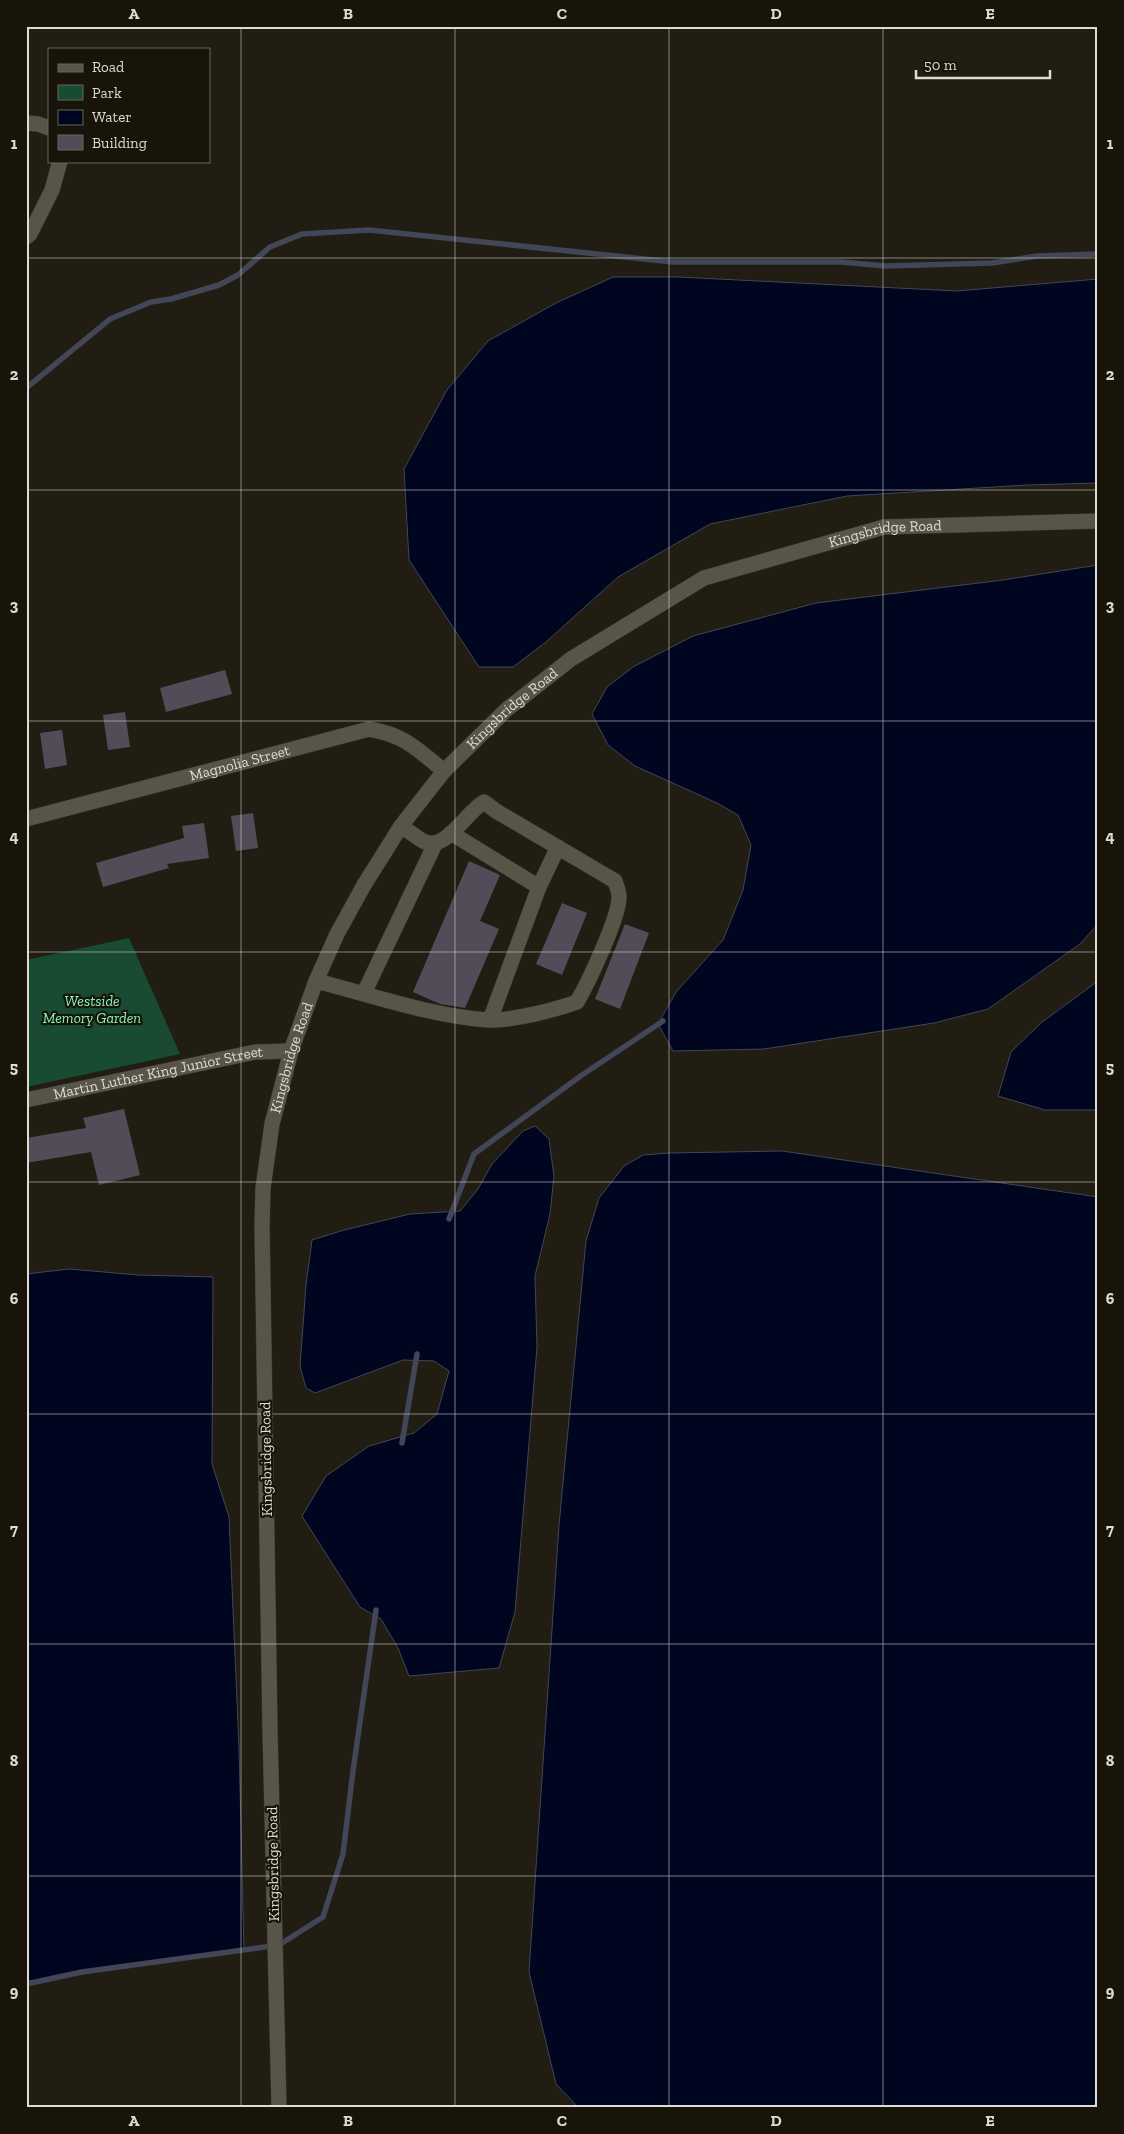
<svg xmlns="http://www.w3.org/2000/svg" width="1124" height="2134" viewBox="0 0 1124 2134" font-family="'Zilla Slab',serif">
<style>
.green{fill:#184b32}
.water{fill:#000620;stroke:#424656}
.lines{fill:none;stroke-linecap:round;stroke-linejoin:round}
.stream{stroke:#424656;stroke-width:5.5}
.building{fill:#524c58}
.minor-casing{stroke:#39362f;stroke-width:16}
.minor{stroke:#595448;stroke-width:15}
.grid{fill:none;stroke:#dddbd3;stroke-width:1;stroke-opacity:0.55}
.labels{text-anchor:middle;dominant-baseline:central;stroke-width:4.5;stroke-linejoin:round;paint-order:stroke}
.street-label{font-size:15px;fill:#dddbd3;stroke:#181409}
.park-label{font-size:15px;font-style:italic;fill:#83f7b8;stroke:#181409}
.neatline{fill:none;stroke:#dddbd3;stroke-width:2}
.grid-label{font-size:16px;text-anchor:middle;font-weight:bold;fill:#dddbd3}
</style>
<rect width="100%" height="100%" fill="#211d12"/>
<!-- green -->
<polygon class="green" points="129,938 180,1054 26,1087 26,960"/>
<!-- water -->
<g class="water">
<polygon points="613,277 678,277 957,291 1098,279 1098,483 1027,485 847,496 710,524 618,577 546,642 513,667 479,667 409,560 404,469 447,390 488,341 556,303"/>
<polygon points="1098,565 1098,924 1080,944 988,1009 934,1023 764,1049 673,1051 658,1024 676,992 723,940 743,890 751,845 738,815 717,803 635,766 608,745 592,714 607,687 633,667 693,636 816,603 1003,580"/>
<polygon points="1098,981 1098,1110 1045,1110 998,1096 1011,1052 1042,1022"/>
<polygon points="535,1126 549,1139 554,1176 550,1214 535,1276 537,1347 515,1612 499,1668 409,1676 398,1648 381,1619 360,1607 302,1516 326,1476 369,1446 414,1433 437,1414 449,1371 434,1361 403,1360 315,1393 306,1388 300,1366 306,1285 312,1240 344,1230 410,1214 460,1211 478,1189 492,1164 523,1131"/>
<polygon points="782,1151 1098,1197 1098,2104 1086,2108 579,2108 556,2084 529,1972 559,1525 586,1241 599,1198 624,1166 643,1155 669,1153"/>
<polygon points="69,1269 138,1275 213,1277 212,1464 229,1517 239,1747 244,1950 82,1972 26,1984 26,1274"/>
</g>
<g class="lines">
<!-- stream -->
<g class="stream">
<polyline points="26,388 110,319 151,302 171,299 219,285 238,275 270,247 302,234 369,230 673,262 841,262 886,266 992,263 1037,256 1098,254"/>
<polyline points="449,1219 474,1154 582,1075 663,1021"/>
<polyline points="402,1443 417,1354"/>
<polyline points="26,1984 82,1972 279,1945 323,1917 343,1854 353,1771 376,1610"/>
</g>
</g>
<!-- building -->
<g class="building">
<polygon points="225,670 232,694 166,712 160,688"/>
<polygon points="125,712 130,747 108,750 103,715"/>
<polygon points="62,730 67,765 45,769 40,733"/>
<polygon points="253,813 258,848 236,851 231,816"/>
<polygon points="204,823 209,858 167,864 169,868 103,887 96,863 184,838 182,826"/>
<polygon points="469,861 500,875 480,921 499,929 465,1008 440,1004 413,992"/>
<polygon points="562,903 587,913 562,975 536,964"/>
<polygon points="625,924 649,933 620,1009 595,999"/>
<polygon points="124,1109 140,1175 99,1185 91,1152 26,1163 26,1138 86,1128 83,1118"/>
</g>
<g class="lines">
<defs>
<g id="minor">
<polyline points="26,123 38,124 49,128"/>
<polyline points="26,237 30,234 52,190 60,161"/>
<path id="s1" d="M26,819l343,-90c36,6 48,20 75,42"/>
<polyline points="451,833 539,887 490,1020"/>
<polyline points="539,887 558,847"/>
<path d="M316,981c55,14 115,35 172,39 23,1 67,-10 89,-18 11,-19 43,-86 42,-106 0,-5 -3,-11 -4,-15l-119,-70 -12,-9c-18,10 -38,49 -59,40 -8,-4 -16,-11 -24,-16"/>
<polyline points="364,993 435,844"/>
<path id="s2" d="M26,1100l229,-48 36,-1"/>
<path id="s3" d="M279,2108l-9,-378 -8,-504 1,-38 9,-64 19,-73 25,-70 21,-47 27,-49 37,-59 43,-55 62,-61 65,-51 133,-81 180,-51 214,-6"/>
</g>
</defs>
<!-- minor casing -->
<use href="#minor" class="minor-casing"/>
<!-- minor -->
<use href="#minor" class="minor"/>
</g>
<!-- grid -->
<path class="grid" d="M241,26v2082M455,26v2082M669,26v2082M883,26v2082M26,258h1072M26,490h1072M26,721h1072M26,952h1072M26,1182h1072M26,1414h1072M26,1644h1072M26,1876h1072"/>
<g class="labels">
<!-- street labels -->
<g class="street-label">
<text stroke="none"><textPath href="#s3" startOffset="1894">Kingsbridge Road</textPath></text>
<text stroke="none"><textPath href="#s3" startOffset="1474">Kingsbridge Road</textPath></text>
<text stroke="none"><textPath href="#s1" startOffset="221">Magnolia Street</textPath></text>
<text stroke="none"><textPath href="#s3" startOffset="1054">Kingsbridge Road</textPath></text>
<text stroke="none"><textPath href="#s2" startOffset="135">Martin Luther King Junior Street</textPath></text>
<text transform="translate(266 1459) rotate(-91)">Kingsbridge Road</text>
<text transform="translate(273 1864) rotate(-91)">Kingsbridge Road</text>
</g>
<!-- park labels -->
<g class="park-label">
<text x="92" y="1001">Westside<tspan x="92" dy="17">Memory Garden</tspan></text>
</g>
</g>
<!-- border -->
<rect width="1124" height="2134" fill="none" stroke="#181409" stroke-width="55"/>
<!-- legend -->
<rect x="48" y="48" width="162" height="115" fill="#181409" stroke="#67645a"/>
<rect x="58" y="64" width="25" height="8" fill="#595448" stroke="#67645a"/>
<text x="92" y="72" font-size="15" fill="#dddbd3">Road</text>
<rect x="58" y="85" width="25" height="15" fill="#184b32" stroke="#67645a"/>
<text x="92" y="98" font-size="15" fill="#dddbd3">Park</text>
<rect x="58" y="110" width="25" height="15" fill="#000620" stroke="#67645a"/>
<text x="92" y="122" font-size="15" fill="#dddbd3">Water</text>
<rect x="58" y="135" width="25" height="15" fill="#524c58" stroke="#67645a"/>
<text x="92" y="148" font-size="15" fill="#dddbd3">Building</text>
<!-- scale -->
<path d="M916 70v8h134v-8" fill="none" stroke="#dddbd3" stroke-width="2.5"/>
<text x="924" y="70" font-size="15" fill="#dddbd3" stroke="#181409" stroke-width="4" paint-order="stroke">50 m</text>
<rect x="28" y="28" width="1068" height="2078" class="neatline"/>
<g class="grid-label">
<text x="134" y="19">A</text>
<text x="348" y="19">B</text>
<text x="562" y="19">C</text>
<text x="776" y="19">D</text>
<text x="990" y="19">E</text>
<text x="14" y="149">1</text>
<text x="1110" y="149">1</text>
<text x="14" y="380">2</text>
<text x="1110" y="380">2</text>
<text x="14" y="611">3</text>
<text x="1110" y="611">3</text>
<text x="14" y="842">4</text>
<text x="1110" y="842">4</text>
<text x="14" y="1073">5</text>
<text x="1110" y="1073">5</text>
<text x="14" y="1304">6</text>
<text x="1110" y="1304">6</text>
<text x="14" y="1535">7</text>
<text x="1110" y="1535">7</text>
<text x="14" y="1766">8</text>
<text x="1110" y="1766">8</text>
<text x="14" y="1997">9</text>
<text x="1110" y="1997">9</text>
<text x="134" y="2126">A</text>
<text x="348" y="2126">B</text>
<text x="562" y="2126">C</text>
<text x="776" y="2126">D</text>
<text x="990" y="2126">E</text>
</g>
</svg>
